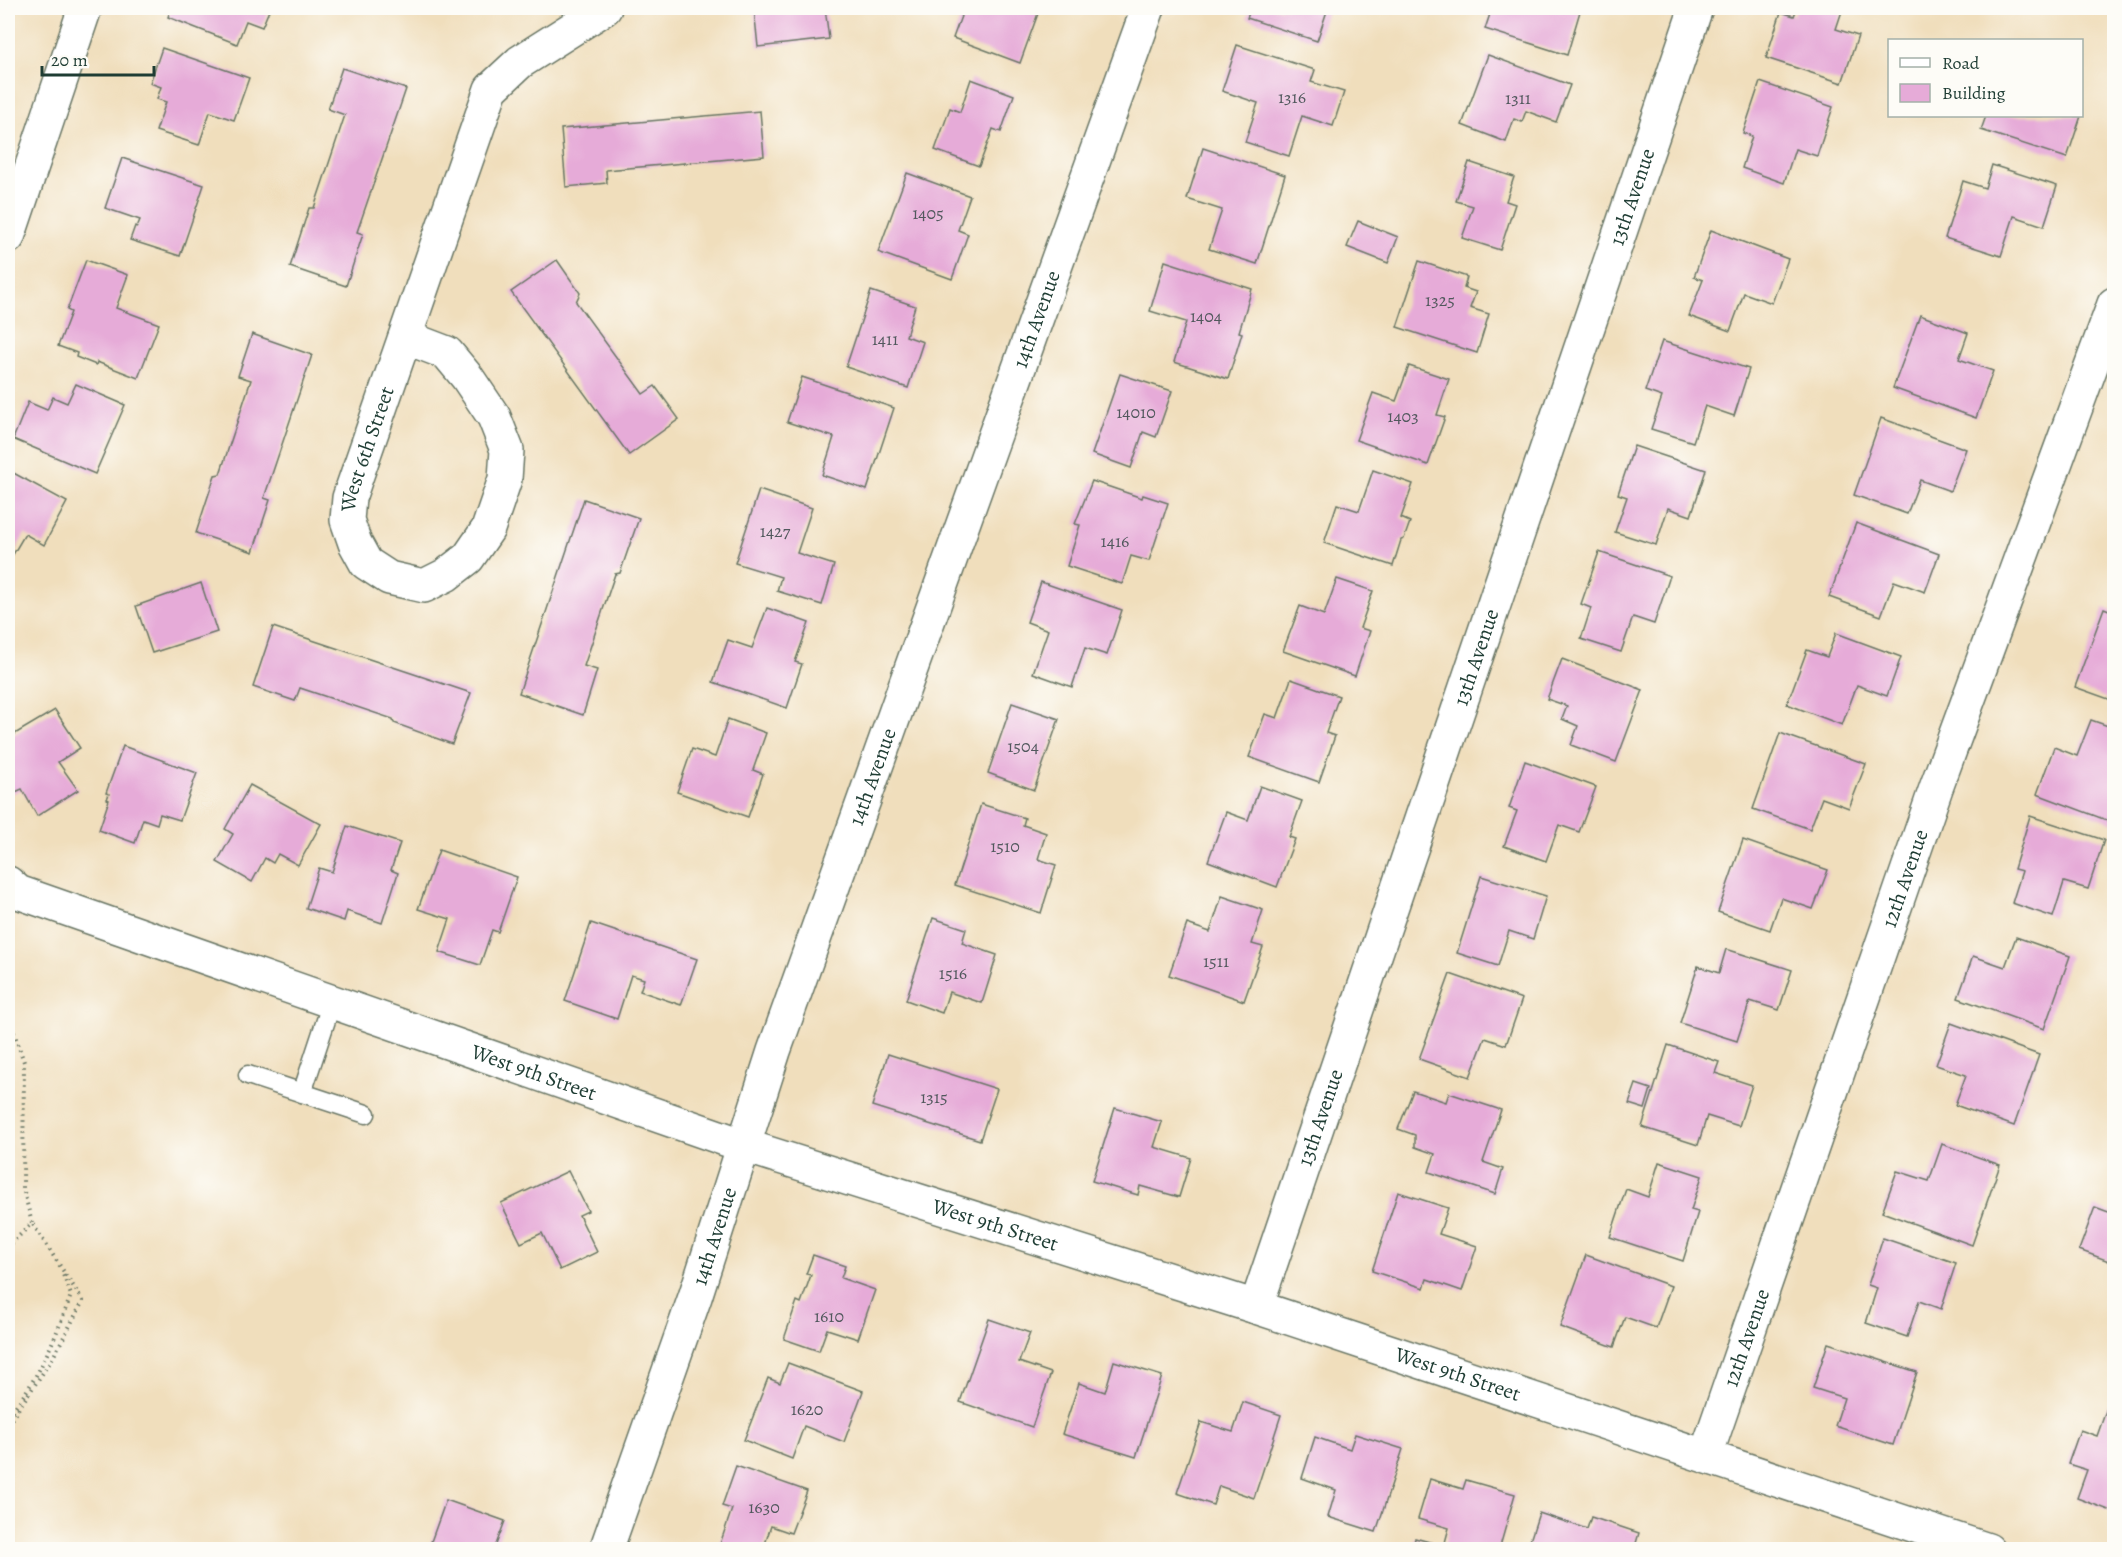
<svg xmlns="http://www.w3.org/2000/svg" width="2122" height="1557" viewBox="0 0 2122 1557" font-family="Alegreya,serif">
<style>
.building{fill:#e6abd8}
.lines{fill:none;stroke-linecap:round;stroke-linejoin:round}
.service-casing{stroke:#687564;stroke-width:21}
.minor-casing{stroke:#687564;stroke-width:36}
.path{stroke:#687564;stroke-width:4;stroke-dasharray:1.5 4.5;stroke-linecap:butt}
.service{stroke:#fff;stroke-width:18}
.minor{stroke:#fff;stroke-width:33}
.labels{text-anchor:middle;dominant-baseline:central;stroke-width:5;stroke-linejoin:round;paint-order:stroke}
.number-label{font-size:18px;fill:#51585d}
.street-label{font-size:21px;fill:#1f3d34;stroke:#fdfcf7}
</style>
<rect width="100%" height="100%" fill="#fdfcf7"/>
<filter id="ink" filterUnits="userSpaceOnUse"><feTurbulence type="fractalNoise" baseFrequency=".0167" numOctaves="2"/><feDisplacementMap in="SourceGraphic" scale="12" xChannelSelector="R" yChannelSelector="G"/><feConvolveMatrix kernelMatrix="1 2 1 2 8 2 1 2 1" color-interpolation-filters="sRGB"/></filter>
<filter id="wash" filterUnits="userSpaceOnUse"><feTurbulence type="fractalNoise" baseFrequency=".008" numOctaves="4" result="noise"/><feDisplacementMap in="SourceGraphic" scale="24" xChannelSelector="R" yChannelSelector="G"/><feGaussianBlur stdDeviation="1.35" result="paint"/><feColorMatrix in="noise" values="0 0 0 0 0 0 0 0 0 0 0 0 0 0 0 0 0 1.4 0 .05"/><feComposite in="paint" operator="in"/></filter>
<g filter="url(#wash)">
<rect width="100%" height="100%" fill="#f0debc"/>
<g id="blocks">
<!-- building -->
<g class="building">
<polygon points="171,8 270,8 262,27 246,21 237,44 168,17"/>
<polygon points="754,8 825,8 829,39 758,47"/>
<polygon points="964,8 1040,8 1020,63 953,38"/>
<polygon points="1251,8 1328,8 1317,41 1247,18"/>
<polygon points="1492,8 1581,8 1567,55 1485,29"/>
<polygon points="1797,8 1843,8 1836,29 1858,36 1842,83 1766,58 1781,12 1794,16"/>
<polygon points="1237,45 1315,70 1311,82 1344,92 1333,126 1302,116 1289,156 1245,142 1258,103 1222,91"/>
<polygon points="162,48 249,78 234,120 210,112 199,145 156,131 166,102 157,99 161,87 150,83"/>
<polygon points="1488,55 1570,85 1556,122 1526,111 1522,122 1514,119 1506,142 1462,125"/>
<polygon points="342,68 406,89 357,232 363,234 346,286 290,267 309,208 314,208 345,115 328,109"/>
<polygon points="971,79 1014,95 1001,132 993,129 979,166 935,150 950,108 960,112"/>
<polygon points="1760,82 1833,107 1817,156 1795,149 1784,183 1742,168 1752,136 1743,133"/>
<polygon points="760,111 764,156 606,170 607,183 566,187 561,129"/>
<polygon points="1986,116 2081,116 2067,158 1981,130"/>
<polygon points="1203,148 1285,175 1257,264 1209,249 1222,210 1187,199"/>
<polygon points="122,158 204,185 180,256 130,240 135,226 137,227 140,220 105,208"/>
<polygon points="1469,162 1514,177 1506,201 1515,204 1500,250 1462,238 1473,206 1456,201"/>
<polygon points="1992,165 2057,186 2044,226 2014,216 2001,256 1945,238 1963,181 1985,188"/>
<polygon points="907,173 970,196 958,230 968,234 952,279 878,252"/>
<polygon points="1358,221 1398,237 1388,263 1347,247"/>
<polygon points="1711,230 1788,259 1772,303 1744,293 1730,331 1689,316 1703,280 1694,277"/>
<polygon points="86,260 128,275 116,308 159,324 138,378 97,362 96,365 76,357 77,353 58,346 71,312 67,310"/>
<polygon points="557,260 580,293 576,302 643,394 655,386 679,419 629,455 511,292"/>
<polygon points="1165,261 1252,289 1239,332 1242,333 1228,379 1174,362 1186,322 1150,311"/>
<polygon points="1419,261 1467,277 1464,288 1476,292 1470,308 1489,314 1477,353 1397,327"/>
<polygon points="871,291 915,306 906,336 923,342 908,388 846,367"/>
<polygon points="1920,315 1968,333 1959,359 1993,371 1976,418 1893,388"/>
<polygon points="252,334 312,355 264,498 270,500 253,552 196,533 215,475 220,474 251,380 238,376"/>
<polygon points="1662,341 1749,369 1734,416 1705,406 1693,442 1651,429 1662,397 1645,391"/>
<polygon points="1409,366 1449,379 1437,415 1445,417 1428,465 1356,440 1373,393 1396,401"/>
<polygon points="1120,374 1172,391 1156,437 1143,432 1131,468 1092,454"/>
<polygon points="802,377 894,408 867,490 822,475 834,437 787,422"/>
<polygon points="76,384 125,405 95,474 13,439 28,402 47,410 53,397 67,403"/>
<polygon points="1881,418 1966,449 1950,491 1920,480 1907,514 1854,495"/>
<polygon points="1634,446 1706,470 1691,516 1668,508 1656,545 1615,532 1627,497 1618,494"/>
<polygon points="8,470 67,502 44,545 25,534 8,563"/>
<polygon points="1373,470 1413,484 1401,518 1410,522 1404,539 1401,540 1393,566 1324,543 1337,504 1359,511"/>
<polygon points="1092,481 1142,498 1143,495 1168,503 1149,561 1131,556 1122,584 1067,566 1080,525 1075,524"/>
<polygon points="759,490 812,508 797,553 834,565 822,605 777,591 781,577 735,563"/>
<polygon points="584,499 639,518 620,573 615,574 584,666 597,670 583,715 519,693"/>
<polygon points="1856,523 1939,554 1925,592 1894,581 1881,616 1829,597"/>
<polygon points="1599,552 1670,576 1654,624 1633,617 1621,652 1581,639 1591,608 1581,604"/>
<polygon points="1337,579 1373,591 1360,628 1370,631 1355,676 1283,651 1300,606 1324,615"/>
<polygon points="1041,582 1122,610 1107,655 1085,648 1072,687 1033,673 1048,630 1027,622"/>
<polygon points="201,583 217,632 152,653 136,606"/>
<polygon points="767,608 809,623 795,662 802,664 787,708 713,682 728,640 752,648"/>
<polygon points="2104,608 2114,612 2114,701 2075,687"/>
<polygon points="273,627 471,693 452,744 394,723 393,719 300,688 295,701 253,687"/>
<polygon points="1836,633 1901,657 1887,696 1857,685 1842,725 1787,704 1807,650 1827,657"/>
<polygon points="1562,659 1643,690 1616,762 1571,745 1578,726 1562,719 1567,706 1547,699"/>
<polygon points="1291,679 1339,696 1326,733 1335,736 1319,782 1249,757 1265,714 1277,718"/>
<polygon points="1012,703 1059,719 1034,790 988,773"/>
<polygon points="55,710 80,748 58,762 78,790 37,816 22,789 11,794 8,786 8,738"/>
<polygon points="728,719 766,733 753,770 763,774 748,817 677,792 692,749 715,757"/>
<polygon points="2091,720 2114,728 2114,823 2037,794 2054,747 2077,756"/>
<polygon points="1780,733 1866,764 1849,808 1822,798 1810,829 1753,809"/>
<polygon points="123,746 197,773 180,820 160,814 157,824 143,819 135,843 99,830 109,800 107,799 109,794 106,793"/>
<polygon points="1525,761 1596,787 1579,832 1559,825 1546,861 1504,846 1517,811 1509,808"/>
<polygon points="250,785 321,824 298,865 278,854 273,863 265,858 252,882 217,862 233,834 225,829"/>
<polygon points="1260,786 1302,801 1289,837 1295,839 1277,887 1208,861 1226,812 1248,820"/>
<polygon points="981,804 1025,818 1023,825 1046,833 1038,859 1056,865 1041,913 955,885"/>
<polygon points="2030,816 2104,840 2088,889 2064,882 2053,917 2012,903 2022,871 2014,869"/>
<polygon points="347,826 400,843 391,870 398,873 382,923 347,911 344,921 306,908 319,868 332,872"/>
<polygon points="1743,840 1828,870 1813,909 1781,898 1770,930 1718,912"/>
<polygon points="439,850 517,877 498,932 492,930 480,965 439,952 450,919 418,909"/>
<polygon points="1481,876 1546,896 1533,939 1509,931 1498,966 1457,953"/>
<polygon points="1222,896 1263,910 1252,944 1263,947 1244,1001 1169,975 1187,924 1210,932"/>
<polygon points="933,918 966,929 962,943 997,955 982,1003 949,992 942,1013 906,1000"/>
<polygon points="591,923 697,959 681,1005 640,991 644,979 631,975 617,1019 565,1001"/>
<polygon points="2016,937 2070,956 2044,1029 1958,998 1973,956 2005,967"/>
<polygon points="1726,949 1792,970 1779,1010 1750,1001 1737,1041 1680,1023 1698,966 1719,973"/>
<polygon points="1450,974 1522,999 1506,1045 1485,1038 1470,1077 1419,1059"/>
<polygon points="1951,1023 2039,1055 2014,1126 1955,1105 1966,1075 1936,1065"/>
<polygon points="1668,1045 1719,1062 1715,1073 1752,1085 1739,1126 1707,1116 1698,1145 1642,1127"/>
<polygon points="888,1054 997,1089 980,1140 872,1106"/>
<polygon points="1636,1084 1651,1089 1645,1109 1629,1104"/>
<polygon points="1413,1091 1446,1102 1449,1093 1501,1110 1483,1162 1503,1169 1495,1194 1429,1172 1435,1154 1415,1147 1415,1135 1398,1129"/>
<polygon points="1115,1108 1162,1122 1154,1147 1191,1158 1179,1197 1140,1186 1138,1195 1092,1181"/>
<polygon points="1942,1144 2000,1165 1972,1245 1882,1212 1897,1171 1929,1181"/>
<polygon points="1659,1162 1702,1176 1691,1210 1698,1212 1683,1261 1610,1237 1626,1189 1648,1197"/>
<polygon points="568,1171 588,1211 579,1215 597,1252 560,1270 542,1233 521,1243 501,1203"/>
<polygon points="1398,1192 1448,1208 1439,1234 1477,1246 1462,1291 1427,1279 1424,1288 1372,1271"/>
<polygon points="2095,1207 2114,1214 2114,1263 2079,1250"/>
<polygon points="1883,1238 1956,1263 1941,1309 1919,1301 1907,1337 1866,1323 1877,1288 1868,1285"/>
<polygon points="813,1255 845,1266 841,1278 875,1290 858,1339 827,1329 819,1351 784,1339 797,1301 801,1303 811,1275 806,1274"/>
<polygon points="1586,1255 1671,1286 1656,1328 1625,1317 1614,1347 1560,1327"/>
<polygon points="989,1319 1030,1333 1019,1362 1051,1373 1032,1427 960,1402"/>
<polygon points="1828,1343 1917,1372 1893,1445 1835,1426 1844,1398 1813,1388"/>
<polygon points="1114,1361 1162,1376 1136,1457 1062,1434 1079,1383 1105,1392"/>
<polygon points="788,1363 863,1391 844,1442 804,1426 792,1459 744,1440 768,1378 780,1383"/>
<polygon points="1243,1402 1281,1415 1254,1498 1219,1486 1213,1505 1177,1493 1201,1422 1233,1432"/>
<polygon points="2108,1405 2114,1408 2114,1512 2077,1498 2087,1470 2068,1464 2080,1430 2097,1436"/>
<polygon points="1355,1434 1403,1449 1376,1532 1328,1517 1336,1490 1302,1478 1315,1437 1350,1449"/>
<polygon points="736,1466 807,1491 791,1533 771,1526 763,1550 718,1550 732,1509 722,1506"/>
<polygon points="1430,1479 1463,1489 1466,1480 1515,1494 1499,1550 1437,1550 1414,1543 1415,1538 1444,1546 1449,1528 1418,1519"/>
<polygon points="446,1500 505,1521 494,1550 428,1550"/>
<polygon points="1539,1513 1587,1529 1591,1517 1639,1533 1634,1550 1527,1550"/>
</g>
</g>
</g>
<g filter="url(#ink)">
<use href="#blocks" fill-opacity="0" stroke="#687564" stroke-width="1.5"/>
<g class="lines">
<defs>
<g id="service">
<polyline points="248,1075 366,1114"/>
<polyline points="302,1093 332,1002"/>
</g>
<g id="minor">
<polyline points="8,237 85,8"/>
<path id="s1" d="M405,337l42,16 20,24 27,40 13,33 -2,29 -17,50 -20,29 -22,17 -22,11 -35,-8 -23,-15 -11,-20 -8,-23 2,-22 142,-409 29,-27 85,-54"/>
<path id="s2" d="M8,883l10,9 724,253 514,162 732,243"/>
<path id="s3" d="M1256,1307l440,-1299"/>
<path id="s4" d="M1706,1455l230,-667 178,-484"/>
<path id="s5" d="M606,1550l89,-253 79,-246 374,-1043"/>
</g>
</defs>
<!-- service casing -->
<use href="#service" class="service-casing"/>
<!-- minor casing -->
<use href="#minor" class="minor-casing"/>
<!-- path -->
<g class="path">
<polyline points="8,1015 24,1062 23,1188 32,1223 11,1244 8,1245"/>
<path d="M8,1415c29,-31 49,-81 63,-120l-9,-23"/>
<polyline points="8,1424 51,1361 83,1301 32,1223"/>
</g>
<!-- service -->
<use href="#service" class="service"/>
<!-- minor -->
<use href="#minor" class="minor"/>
</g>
</g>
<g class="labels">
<!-- number labels -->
<g class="number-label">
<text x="1292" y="97">1316</text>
<text x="1518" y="98">1311</text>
<text x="928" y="213">1405</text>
<text x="1440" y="300">1325</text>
<text x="1206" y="316">1404</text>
<text x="885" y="339">1411</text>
<text x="1136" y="412">14010</text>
<text x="1403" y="416">1403</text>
<text x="775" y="531">1427</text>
<text x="1115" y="541">1416</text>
<text x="1023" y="746">1504</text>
<text x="1005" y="846">1510</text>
<text x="1216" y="961">1511</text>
<text x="953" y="973">1516</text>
<text x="934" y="1097">1315</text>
<text x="829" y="1316">1610</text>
<text x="807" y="1409">1620</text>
<text x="764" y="1507">1630</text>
</g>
<!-- street labels -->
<g class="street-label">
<text stroke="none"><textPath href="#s3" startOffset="1172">13th Avenue</textPath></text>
<text stroke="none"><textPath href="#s5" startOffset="1304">14th Avenue</textPath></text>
<text stroke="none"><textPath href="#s1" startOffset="514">West 6th Street</textPath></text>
<text stroke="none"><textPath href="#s3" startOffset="686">13th Avenue</textPath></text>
<text stroke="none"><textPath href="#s5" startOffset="818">14th Avenue</textPath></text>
<text stroke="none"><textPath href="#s4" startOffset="610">12th Avenue</textPath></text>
<text stroke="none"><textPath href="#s2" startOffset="560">West 9th Street</textPath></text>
<text stroke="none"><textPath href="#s3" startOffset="200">13th Avenue</textPath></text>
<text stroke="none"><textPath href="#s2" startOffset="1046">West 9th Street</textPath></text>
<text stroke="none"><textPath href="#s5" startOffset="332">14th Avenue</textPath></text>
<text stroke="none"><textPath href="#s4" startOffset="124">12th Avenue</textPath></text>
<text stroke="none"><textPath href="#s2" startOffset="1532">West 9th Street</textPath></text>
</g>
</g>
<!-- margin -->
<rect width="2122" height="1557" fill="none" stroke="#fdfcf7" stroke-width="30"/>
<!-- legend -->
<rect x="1888" y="39" width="195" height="78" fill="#fdfcf7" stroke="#a4b0a9" stroke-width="1.5"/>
<rect x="1900" y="58" width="30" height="9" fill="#ffffff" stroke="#a4b0a9" stroke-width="1.5"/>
<text x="1942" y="69" font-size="18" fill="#1f3d34">Road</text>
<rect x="1900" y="84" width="30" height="18" fill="#e6abd8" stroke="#a4b0a9" stroke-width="1.5"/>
<text x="1942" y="99" font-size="18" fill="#1f3d34">Building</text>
<!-- scale -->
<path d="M42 66v9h112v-9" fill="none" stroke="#1f3d34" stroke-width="3"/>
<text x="51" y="66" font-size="18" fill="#1f3d34" stroke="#fdfcf7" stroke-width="4.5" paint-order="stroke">20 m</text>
</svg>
